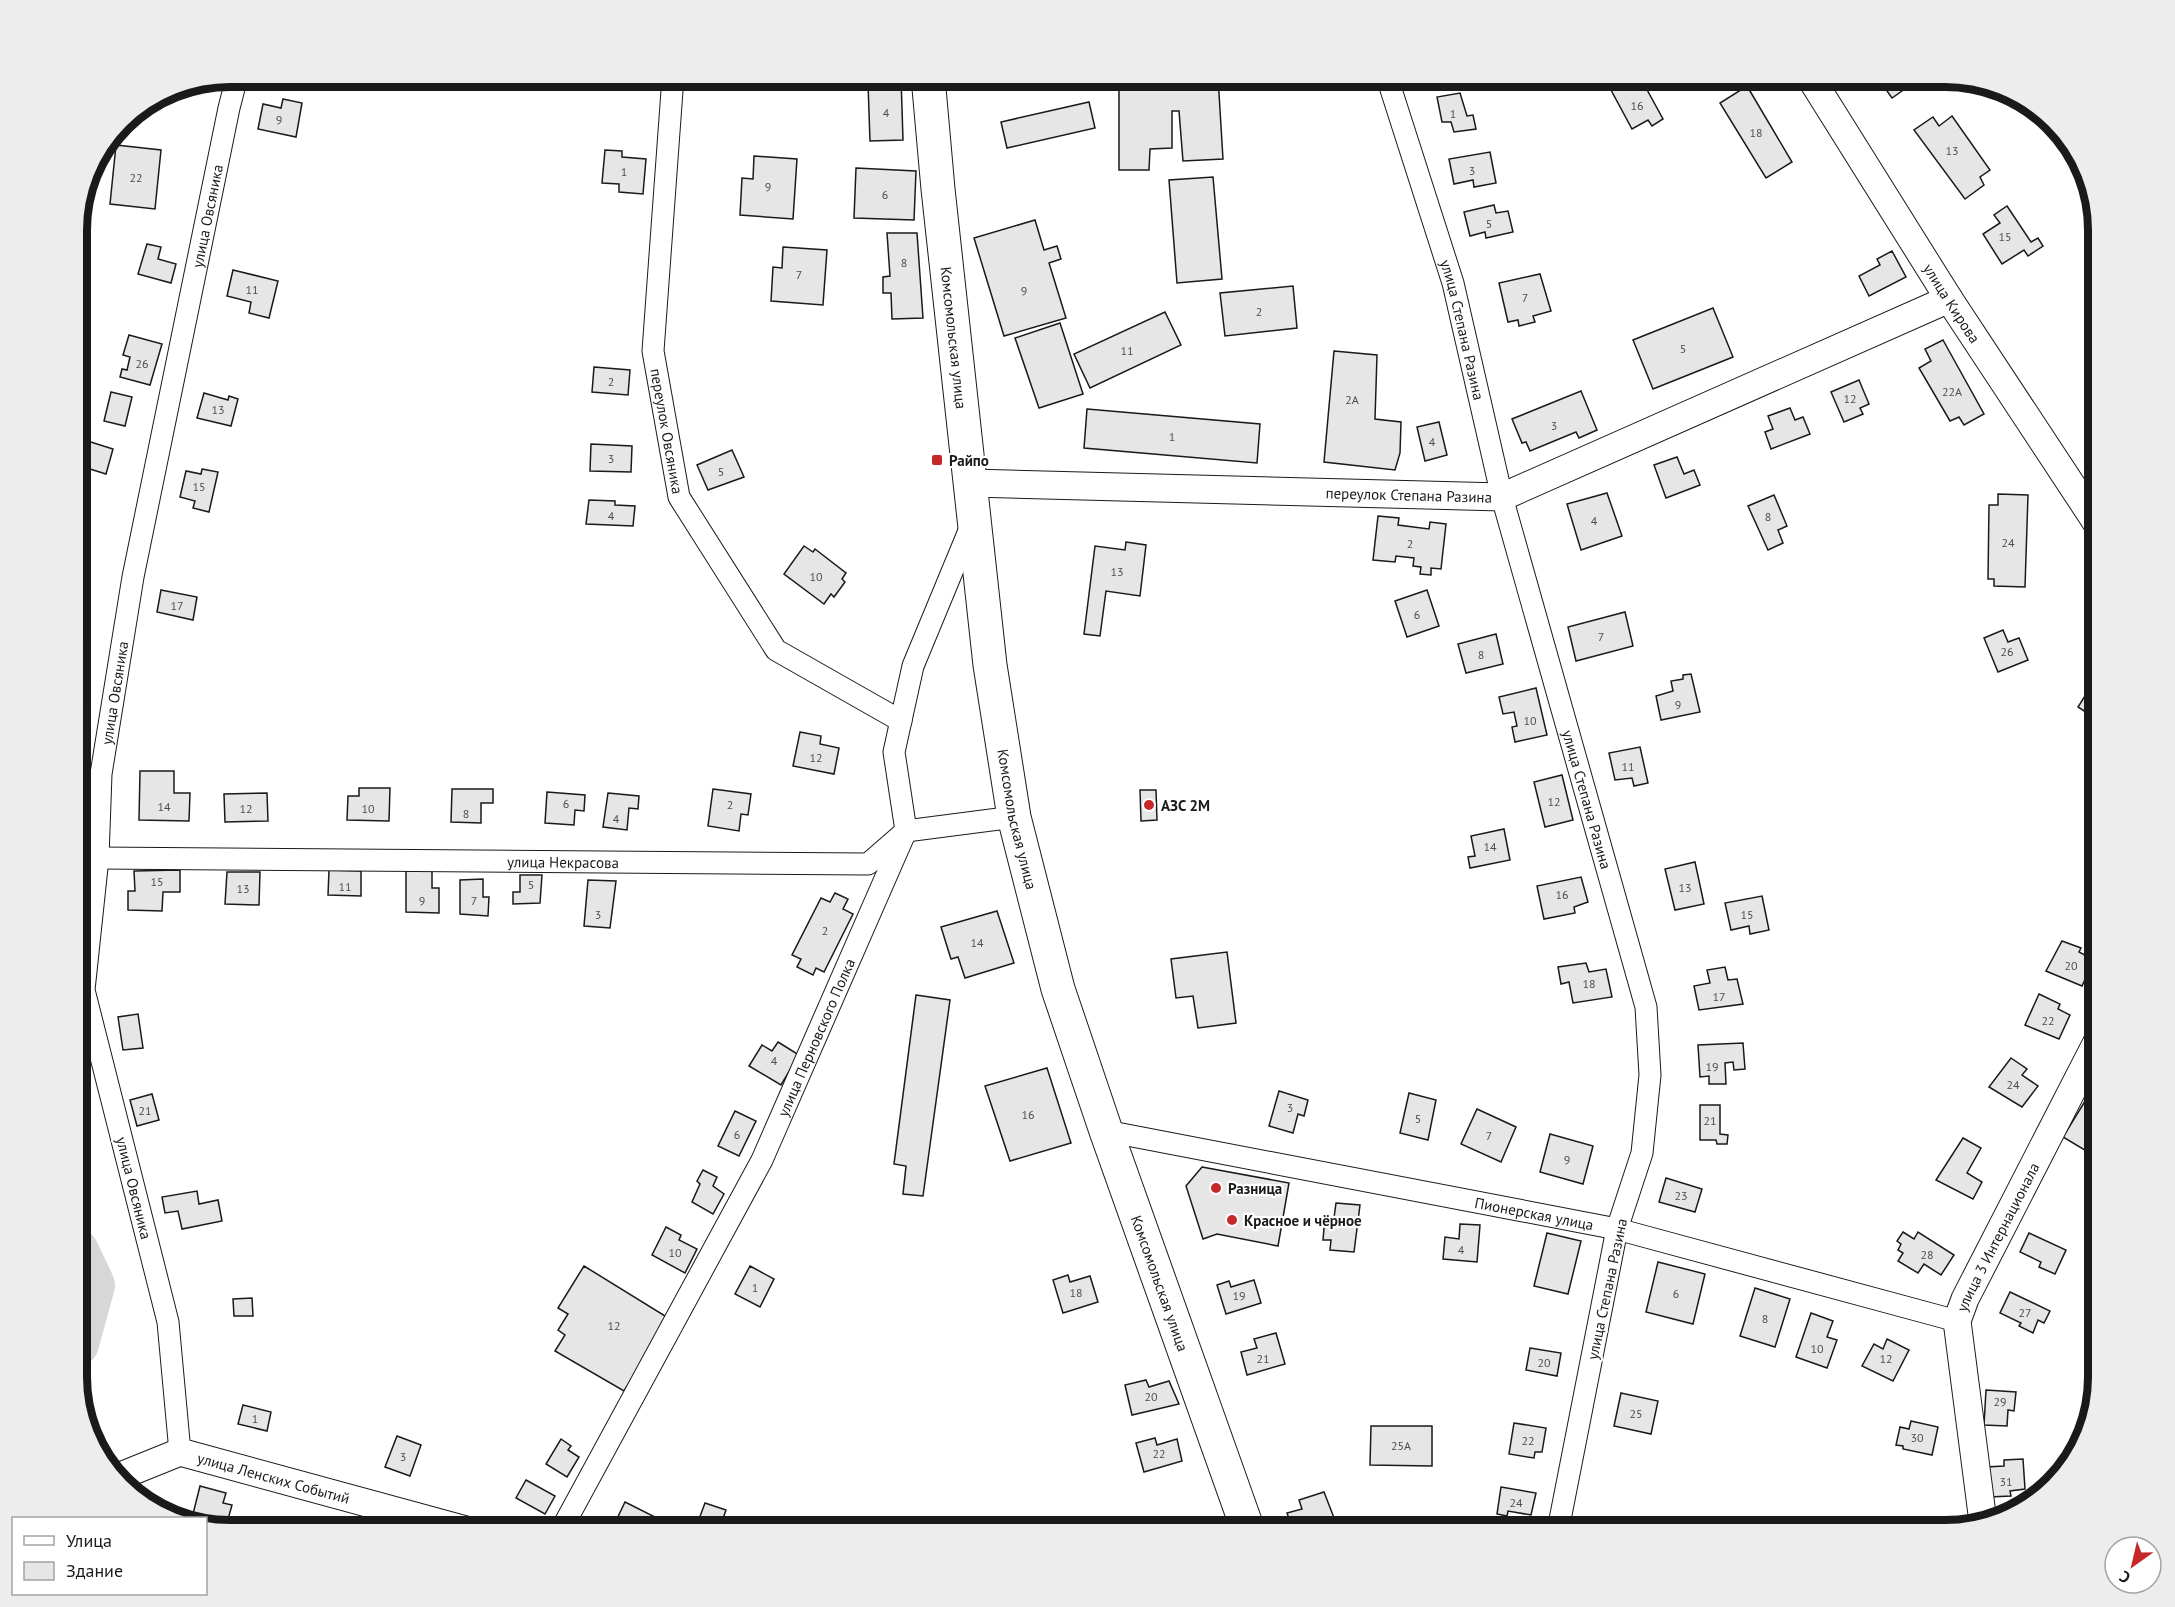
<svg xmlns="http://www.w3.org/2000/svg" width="2175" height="1607" viewBox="0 0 2175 1607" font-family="'PT Sans',sans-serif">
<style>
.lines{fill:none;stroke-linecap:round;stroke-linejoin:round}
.river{stroke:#d7d7d7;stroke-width:44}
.building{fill:#e6e6e6;stroke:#1a1a1a;stroke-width:1.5}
.minor-casing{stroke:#1a1a1a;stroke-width:23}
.tertiary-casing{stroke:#1a1a1a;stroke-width:29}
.primary-casing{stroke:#1a1a1a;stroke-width:35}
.minor{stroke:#fff;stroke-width:21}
.tertiary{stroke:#fff;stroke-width:27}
.primary{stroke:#fff;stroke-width:33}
.poi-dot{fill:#c62828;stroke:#fff;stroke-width:2}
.labels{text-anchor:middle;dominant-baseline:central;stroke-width:4.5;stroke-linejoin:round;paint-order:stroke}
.number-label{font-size:12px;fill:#4d4d4d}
.street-label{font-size:15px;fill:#1a1a1a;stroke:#fff}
.poi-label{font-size:15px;font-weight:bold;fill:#1a1a1a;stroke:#fff;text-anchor:start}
.rim{fill:none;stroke:#1a1a1a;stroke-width:8}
</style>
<rect width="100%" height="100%" fill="#fff"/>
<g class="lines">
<!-- river -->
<polyline class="river" points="77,1344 93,1285 77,1251"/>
</g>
<!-- building -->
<g class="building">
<polygon points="759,77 798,77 797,88 758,84"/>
<polygon points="859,77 901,77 903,140 870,141 868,83 859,84"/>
<polygon points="1119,77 1218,77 1223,159 1183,161 1179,111 1172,111 1172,148 1150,149 1149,170 1119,170"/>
<polygon points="1431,77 1456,77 1433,82"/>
<polygon points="1637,77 1640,77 1663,119 1652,126 1648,120 1632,129 1611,90"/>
<polygon points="1685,77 1716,77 1693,90"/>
<polygon points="1877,77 1917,77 1919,79 1892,98"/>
<polygon points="1747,86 1792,162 1766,178 1720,103"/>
<polygon points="1460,93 1467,116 1473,115 1476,129 1454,132 1451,122 1442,122 1437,97"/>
<polygon points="283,99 302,103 296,137 258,129 263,104 281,108"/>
<polygon points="1089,102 1095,128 1007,148 1001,122"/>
<polygon points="1952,116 1990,170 1980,177 1984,185 1965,199 1914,130 1933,117 1939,126"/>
<polygon points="116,145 161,150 155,209 110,204"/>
<polygon points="605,150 622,151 622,157 646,159 643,194 619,192 619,184 602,183"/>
<polygon points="1490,152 1496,183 1474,187 1473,180 1454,184 1449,159"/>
<polygon points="754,156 797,159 793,219 740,215 742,178 753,179"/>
<polygon points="856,168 916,171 914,220 854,218"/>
<polygon points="1213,177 1222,279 1177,283 1169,180"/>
<polygon points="1494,205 1496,213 1508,211 1513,232 1486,238 1485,232 1470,236 1464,212"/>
<polygon points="2007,206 2031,242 2038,238 2043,246 2028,256 2024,250 2002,264 1983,234 2000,223 1994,215"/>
<polygon points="1035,220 1044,250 1057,246 1061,259 1049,263 1066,318 1004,336 974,238"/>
<polygon points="887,233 917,233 923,318 892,319 891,293 883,293 883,277 890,276"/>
<polygon points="147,244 161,247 158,259 176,264 171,283 138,274"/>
<polygon points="783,247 827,250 823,305 771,301 773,267 782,268"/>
<polygon points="1892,251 1906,277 1869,296 1859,276 1880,265 1877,259"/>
<polygon points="233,270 278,281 269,318 249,313 251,302 227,296"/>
<polygon points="1540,274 1551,311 1533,316 1535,322 1519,326 1518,320 1508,322 1499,283"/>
<polygon points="1293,286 1297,328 1225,336 1220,293"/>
<polygon points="1713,308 1733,357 1653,389 1633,340"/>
<polygon points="1165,312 1181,345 1090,388 1074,354"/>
<polygon points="1060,323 1083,394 1039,408 1015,338"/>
<polygon points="129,335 162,344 150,385 120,377 122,369 127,370 130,357 123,355"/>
<polygon points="1943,340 1984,414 1964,425 1959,417 1950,421 1919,368 1931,361 1925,349"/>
<polygon points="1334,351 1377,355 1375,419 1401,422 1400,453 1395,470 1324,462"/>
<polygon points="594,367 630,370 628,395 592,392"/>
<polygon points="1859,380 1869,404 1860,408 1863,414 1844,422 1831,392"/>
<polygon points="1581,391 1597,430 1579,438 1576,432 1530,451 1526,442 1522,443 1512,419"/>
<polygon points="111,392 132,397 125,426 104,421"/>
<polygon points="204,393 228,400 229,396 238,399 231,426 197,418"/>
<polygon points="1790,408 1795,420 1803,417 1810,434 1771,449 1765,432 1773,429 1768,416"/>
<polygon points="1087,409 1260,424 1257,463 1084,448"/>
<polygon points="1439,422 1447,455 1425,461 1417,427"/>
<polygon points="78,438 113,449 106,474 77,465"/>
<polygon points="591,444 632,446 631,472 590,471"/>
<polygon points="732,450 744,477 708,490 697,465"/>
<polygon points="1677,457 1684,474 1694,470 1700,485 1666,498 1654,465"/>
<polygon points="202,469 218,472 209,512 193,508 195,501 180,497 186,471 201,474"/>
<polygon points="1607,493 1622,536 1581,550 1567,504"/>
<polygon points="1998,494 2028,495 2025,587 1994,586 1994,579 1988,579 1989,505 1998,505"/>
<polygon points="1774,495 1787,526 1778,530 1783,543 1768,550 1748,506"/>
<polygon points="589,500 615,501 615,505 635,506 633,526 586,524"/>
<polygon points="1378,516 1399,518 1398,525 1429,529 1430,522 1446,524 1441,569 1431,568 1431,575 1420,574 1421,567 1413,566 1414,558 1396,556 1395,562 1373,560"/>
<polygon points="1126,542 1146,545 1140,596 1106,591 1100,636 1084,634 1095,546 1125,550"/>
<polygon points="804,546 813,552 815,549 846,573 842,579 845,582 834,597 831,594 824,604 784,574"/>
<polygon points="161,590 197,597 193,620 157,612"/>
<polygon points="1427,590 1439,626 1407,637 1395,601"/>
<polygon points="1625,612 1633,646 1576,661 1568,627"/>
<polygon points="2003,630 2008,642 2019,638 2028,660 1998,672 1984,638"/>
<polygon points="1496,634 1503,664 1466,673 1458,644"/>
<polygon points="1691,674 1700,712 1661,720 1656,696 1673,691 1671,681 1683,679 1683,675"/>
<polygon points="2095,680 2098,683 2098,720 2078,707"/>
<polygon points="1536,688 1547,735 1515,742 1512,727 1517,726 1514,712 1503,714 1499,697"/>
<polygon points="800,732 821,736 820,744 839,748 834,774 793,766"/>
<polygon points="1640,747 1648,783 1634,786 1632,778 1615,780 1609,753"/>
<polygon points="140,771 174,771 174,793 190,793 189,821 139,820"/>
<polygon points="1562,775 1573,820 1545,827 1534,782"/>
<polygon points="359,788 390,788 389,821 347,820 348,796 359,796"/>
<polygon points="452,789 493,789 493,803 481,803 481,823 451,822"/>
<polygon points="713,789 751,794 748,815 741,814 739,831 708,826"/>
<polygon points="1140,790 1156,790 1157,820 1141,821"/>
<polygon points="547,792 585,795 584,811 575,810 574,825 545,823"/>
<polygon points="267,793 268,821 225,822 224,794"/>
<polygon points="608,793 639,796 638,809 629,808 627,830 603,827"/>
<polygon points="1504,829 1510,860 1470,868 1468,857 1475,856 1471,836"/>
<polygon points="1695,862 1704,904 1675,910 1665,869"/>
<polygon points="180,870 180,892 163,892 162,911 128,910 128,891 135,891 134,871"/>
<polygon points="329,870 361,871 361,896 328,895"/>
<polygon points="406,871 432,871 432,888 439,888 439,913 406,912"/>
<polygon points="227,872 260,872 259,905 225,904"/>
<polygon points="520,875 542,875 540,903 513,904 513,892 520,892"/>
<polygon points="1581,877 1588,902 1574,907 1575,913 1544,919 1537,886"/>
<polygon points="483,879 483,897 489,897 488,916 460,914 460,880"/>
<polygon points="588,880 616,881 610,928 584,926"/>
<polygon points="835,893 848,899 843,909 853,914 824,972 816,968 813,975 797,967 801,959 792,955 821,898 830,902"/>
<polygon points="1762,896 1769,930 1750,934 1749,926 1731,930 1725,903"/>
<polygon points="997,911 1014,963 965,978 958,957 951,959 941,927"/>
<polygon points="2062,941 2081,948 2079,952 2094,960 2082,986 2046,971"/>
<polygon points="1227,952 1236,1023 1198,1028 1193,996 1176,998 1171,959"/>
<polygon points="1586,963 1589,972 1606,969 1612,997 1573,1003 1569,982 1561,984 1558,967"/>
<polygon points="1725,967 1728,980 1737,979 1743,1004 1699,1010 1694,986 1710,983 1707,970"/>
<polygon points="2039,994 2060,1004 2058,1009 2070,1015 2059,1039 2025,1025"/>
<polygon points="916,995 950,1000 923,1196 903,1194 906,1166 894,1164"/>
<polygon points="138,1014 143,1048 123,1050 118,1017"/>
<polygon points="778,1042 799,1055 781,1085 749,1066 762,1045 772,1051"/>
<polygon points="1743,1043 1745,1069 1734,1070 1733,1062 1725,1063 1726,1084 1709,1084 1709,1076 1700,1077 1698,1045"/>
<polygon points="2011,1058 2027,1069 2022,1075 2038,1086 2022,1107 1989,1087"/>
<polygon points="1047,1068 1071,1143 1010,1161 985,1086"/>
<polygon points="2098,1080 2098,1158 2063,1137"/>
<polygon points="1279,1091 1308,1100 1304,1116 1298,1114 1293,1133 1269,1126"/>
<polygon points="1409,1093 1436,1100 1428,1140 1400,1133"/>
<polygon points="152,1094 159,1120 137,1126 130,1100"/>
<polygon points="1700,1105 1720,1105 1720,1134 1728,1135 1727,1144 1717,1144 1716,1140 1700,1140"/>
<polygon points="1477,1109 1516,1127 1501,1162 1461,1144"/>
<polygon points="735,1111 756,1121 739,1156 718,1146"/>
<polygon points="1550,1134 1593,1146 1583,1184 1540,1172"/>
<polygon points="1963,1138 1981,1148 1967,1173 1982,1182 1973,1199 1936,1180"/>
<polygon points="1202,1167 1289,1183 1278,1246 1217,1234 1203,1239 1186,1186"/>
<polygon points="703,1170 717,1177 713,1186 724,1194 713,1214 692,1202 700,1184 697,1181"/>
<polygon points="1666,1178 1702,1189 1695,1212 1659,1202"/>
<polygon points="197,1191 199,1204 218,1200 222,1221 182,1229 178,1211 165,1213 162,1197"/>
<polygon points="1336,1203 1360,1205 1354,1252 1330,1250 1331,1240 1323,1240 1325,1217 1334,1218"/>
<polygon points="1460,1224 1480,1225 1477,1262 1443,1259 1445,1237 1459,1239"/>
<polygon points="666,1227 681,1235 679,1240 697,1249 685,1273 652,1255"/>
<polygon points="1903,1232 1914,1239 1918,1232 1954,1255 1941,1275 1924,1264 1918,1273 1898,1261 1903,1253 1898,1250 1901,1244 1897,1241"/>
<polygon points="1547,1233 1581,1241 1568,1294 1534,1286"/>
<polygon points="2029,1233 2066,1250 2055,1274 2039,1267 2041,1262 2020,1252"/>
<polygon points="1658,1262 1705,1274 1693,1324 1646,1312"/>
<polygon points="584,1266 670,1319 624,1391 555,1351 565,1335 558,1330 568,1314 558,1308"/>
<polygon points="750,1266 774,1279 760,1307 735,1294"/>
<polygon points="1068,1275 1070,1282 1090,1276 1098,1302 1063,1313 1053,1280"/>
<polygon points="1254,1280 1261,1303 1226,1314 1217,1285 1229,1281 1231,1287"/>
<polygon points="1755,1288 1790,1299 1775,1347 1740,1336"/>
<polygon points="2010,1292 2050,1311 2044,1323 2038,1320 2033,1333 2019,1326 2021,1323 2000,1313"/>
<polygon points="252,1298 253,1316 234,1316 233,1299"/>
<polygon points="1811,1313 1833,1321 1827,1337 1837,1340 1827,1368 1796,1357"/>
<polygon points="1276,1333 1285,1364 1247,1375 1241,1352 1257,1348 1254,1339"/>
<polygon points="1887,1339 1909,1350 1893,1381 1862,1366 1874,1344 1883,1349"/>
<polygon points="1530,1348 1561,1353 1557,1376 1526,1370"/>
<polygon points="1146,1380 1149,1387 1169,1381 1179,1404 1132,1415 1125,1385"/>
<polygon points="1986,1390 2016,1392 2014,1411 2008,1410 2007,1426 1984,1425"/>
<polygon points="1621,1393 1658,1401 1651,1434 1614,1426"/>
<polygon points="243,1405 271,1412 267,1431 238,1424"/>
<polygon points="1911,1421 1938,1427 1932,1455 1903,1449 1903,1446 1896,1445 1900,1427 1909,1429"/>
<polygon points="1514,1423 1546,1428 1542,1452 1535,1452 1534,1458 1509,1454"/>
<polygon points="1371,1426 1432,1426 1432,1466 1370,1465"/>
<polygon points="397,1436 421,1445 410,1476 385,1467"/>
<polygon points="1155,1438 1157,1445 1177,1439 1182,1461 1144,1472 1136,1443"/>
<polygon points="561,1439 571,1446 568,1450 579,1457 567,1477 546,1464"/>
<polygon points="2023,1459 2025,1489 2010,1491 2011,1496 1989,1497 1986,1467 2004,1466 2004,1460"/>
<polygon points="526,1480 555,1496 545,1514 516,1498"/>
<polygon points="200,1486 226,1493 223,1503 232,1505 225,1530 206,1525 206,1518 192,1518"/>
<polygon points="1501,1487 1536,1493 1531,1515 1508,1511 1507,1516 1497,1514"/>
<polygon points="1324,1492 1336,1523 1312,1530 1293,1530 1287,1513 1302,1509 1299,1500"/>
<polygon points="625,1502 655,1517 648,1530 630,1530 615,1523"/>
<polygon points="705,1503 726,1510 719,1530 695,1530"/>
</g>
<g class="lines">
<defs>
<g id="minor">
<path id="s1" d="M673,77l-20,274 26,146 97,153 125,71"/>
<path id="s2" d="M1387,77l66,206 49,214 144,510 4,68 -8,78 -25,76 -59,301"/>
<path id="s3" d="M98,858l770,6 38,-33 108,-14"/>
<path id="s4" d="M1106,1131l511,98 340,92"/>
<path id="s5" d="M180,1452l-12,-130 -84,-332 14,-132 3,-84 32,-197 96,-469 8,-31"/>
<path id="s6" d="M561,1530l201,-370 144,-329 -12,-79 19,-86 58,-140"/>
</g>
<g id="tertiary">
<path id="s7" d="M1810,77l139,222 149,226"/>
<path id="s8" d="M971,483l531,14 447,-198"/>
<path id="s9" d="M118,1477l62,-25 286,78"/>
<path id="s10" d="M1983,1522l-26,-201 8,-22 133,-259"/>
</g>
<g id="primary">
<path id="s11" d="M928,77l10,112 52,476 24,152 44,172 48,142 142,399"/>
</g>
</defs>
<!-- minor casing -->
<use href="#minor" class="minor-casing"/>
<!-- tertiary casing -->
<use href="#tertiary" class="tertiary-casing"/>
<!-- primary casing -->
<use href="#primary" class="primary-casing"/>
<!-- minor -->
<use href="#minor" class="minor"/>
<!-- tertiary -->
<use href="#tertiary" class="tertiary"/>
<!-- primary -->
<use href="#primary" class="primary"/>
</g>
<!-- markers -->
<g class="poi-dot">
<rect x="931" y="454" width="12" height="12" rx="3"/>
<circle cx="1149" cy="805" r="6"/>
<circle cx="1216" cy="1188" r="6"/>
<circle cx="1232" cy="1220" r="6"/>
</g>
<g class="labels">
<!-- number labels -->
<g class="number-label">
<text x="1637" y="105">16</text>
<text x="886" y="112">4</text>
<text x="1453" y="113">1</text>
<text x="279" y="119">9</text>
<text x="1756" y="132">18</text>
<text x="1952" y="150">13</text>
<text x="1472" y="170">3</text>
<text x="624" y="171">1</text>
<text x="136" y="177">22</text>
<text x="768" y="186">9</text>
<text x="885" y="194">6</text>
<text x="1489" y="223">5</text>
<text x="2005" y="236">15</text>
<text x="904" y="262">8</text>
<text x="799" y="274">7</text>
<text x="252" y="289">11</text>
<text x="1024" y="290">9</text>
<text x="1525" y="297">7</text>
<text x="1259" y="311">2</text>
<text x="1683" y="348">5</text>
<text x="1127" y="350">11</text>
<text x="142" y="363">26</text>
<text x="611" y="381">2</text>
<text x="1952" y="391">22А</text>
<text x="1850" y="398">12</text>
<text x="1352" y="399">2А</text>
<text x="218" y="409">13</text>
<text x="1554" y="425">3</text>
<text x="1172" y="436">1</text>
<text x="1432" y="441">4</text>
<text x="611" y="458">3</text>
<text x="721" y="471">5</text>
<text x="199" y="486">15</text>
<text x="611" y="515">4</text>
<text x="1768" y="516">8</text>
<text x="1594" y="520">4</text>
<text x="2008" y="542">24</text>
<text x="1410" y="543">2</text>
<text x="1117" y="571">13</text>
<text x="816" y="576">10</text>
<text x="177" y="605">17</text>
<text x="1417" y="614">6</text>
<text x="1601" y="636">7</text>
<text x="2007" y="651">26</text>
<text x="1481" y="654">8</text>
<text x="1678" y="704">9</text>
<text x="1530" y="720">10</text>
<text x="816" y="757">12</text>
<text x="1628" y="766">11</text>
<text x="1554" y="801">12</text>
<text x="566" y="803">6</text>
<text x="730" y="804">2</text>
<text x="164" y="806">14</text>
<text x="246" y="808">12</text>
<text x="368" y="808">10</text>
<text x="466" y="813">8</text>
<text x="616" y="818">4</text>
<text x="1490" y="846">14</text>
<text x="157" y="881">15</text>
<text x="531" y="884">5</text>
<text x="345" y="886">11</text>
<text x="1685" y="887">13</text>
<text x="243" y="888">13</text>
<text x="1562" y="894">16</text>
<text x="422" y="900">9</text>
<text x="474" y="900">7</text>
<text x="598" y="914">3</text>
<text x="1747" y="914">15</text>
<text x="825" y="930">2</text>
<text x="977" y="942">14</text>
<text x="2071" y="965">20</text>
<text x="1589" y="983">18</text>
<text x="1719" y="996">17</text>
<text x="2048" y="1020">22</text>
<text x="774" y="1060">4</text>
<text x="1712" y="1066">19</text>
<text x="2013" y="1084">24</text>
<text x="1290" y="1107">3</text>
<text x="145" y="1110">21</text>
<text x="1028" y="1114">16</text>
<text x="1418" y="1118">5</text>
<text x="1710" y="1120">21</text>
<text x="737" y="1134">6</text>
<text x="1489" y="1135">7</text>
<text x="1567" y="1159">9</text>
<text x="1681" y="1195">23</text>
<text x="1461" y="1249">4</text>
<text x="675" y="1252">10</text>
<text x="1927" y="1254">28</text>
<text x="755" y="1287">1</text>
<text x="1076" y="1292">18</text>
<text x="1676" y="1293">6</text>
<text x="1239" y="1295">19</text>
<text x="2025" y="1312">27</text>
<text x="1765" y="1318">8</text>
<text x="614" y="1325">12</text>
<text x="1817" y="1348">10</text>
<text x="1263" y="1358">21</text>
<text x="1886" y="1358">12</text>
<text x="1544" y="1362">20</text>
<text x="1151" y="1396">20</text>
<text x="2000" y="1401">29</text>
<text x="1636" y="1413">25</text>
<text x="255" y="1418">1</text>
<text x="1917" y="1437">30</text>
<text x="1528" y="1440">22</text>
<text x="1401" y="1445">25А</text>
<text x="1159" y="1453">22</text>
<text x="403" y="1456">3</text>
<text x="2006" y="1481">31</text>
<text x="1516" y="1502">24</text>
</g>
<!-- street labels -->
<g class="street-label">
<text stroke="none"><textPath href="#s5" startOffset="1258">улица Овсяника</textPath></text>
<text stroke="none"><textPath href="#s7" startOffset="267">улица Кирова</textPath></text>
<text stroke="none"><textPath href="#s2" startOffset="264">улица Степана Разина</textPath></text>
<text stroke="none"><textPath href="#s11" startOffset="262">Комсомольская улица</textPath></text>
<text stroke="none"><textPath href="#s1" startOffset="356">переулок Овсяника</textPath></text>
<text stroke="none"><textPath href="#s8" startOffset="438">переулок Степана Разина</textPath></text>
<text stroke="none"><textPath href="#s5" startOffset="772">улица Овсяника</textPath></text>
<text stroke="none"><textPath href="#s2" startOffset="750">улица Степана Разина</textPath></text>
<text stroke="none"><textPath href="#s11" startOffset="748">Комсомольская улица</textPath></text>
<text stroke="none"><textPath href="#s3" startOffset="465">улица Некрасова</textPath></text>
<text stroke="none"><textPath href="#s6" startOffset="555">улица Перновского Полка</textPath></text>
<text transform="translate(134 1188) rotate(76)">улица Овсяника</text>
<text stroke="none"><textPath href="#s4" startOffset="436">Пионерская улица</textPath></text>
<text stroke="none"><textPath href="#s10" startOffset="296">улица 3 Интернационала</textPath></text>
<text stroke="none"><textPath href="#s11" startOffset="1234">Комсомольская улица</textPath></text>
<text transform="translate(1607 1289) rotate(-78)">улица Степана Разина</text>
<text stroke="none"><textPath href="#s9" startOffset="164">улица Ленских Событий</textPath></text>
</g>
<!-- poi labels -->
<g class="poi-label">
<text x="949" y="460">Райпо</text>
<text x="1161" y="805">АЗС 2М</text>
<text x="1228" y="1188">Разница</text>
<text x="1244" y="1220">Красное и чёрное</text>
</g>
</g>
<!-- crop -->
<path d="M0 0H2175V1607H0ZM230 87H1945A143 143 0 0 1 2088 230V1377A143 143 0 0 1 1945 1520H230A143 143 0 0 1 87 1377V230A143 143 0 0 1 230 87Z" fill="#ededed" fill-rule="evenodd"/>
<path class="rim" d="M230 87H1945A143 143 0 0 1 2088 230V1377A143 143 0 0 1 1945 1520H230A143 143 0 0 1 87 1377V230A143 143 0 0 1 230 87Z"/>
<!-- legend -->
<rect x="12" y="1517" width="195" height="78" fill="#ffffff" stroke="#a3a3a3" stroke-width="1.5"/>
<rect x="24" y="1536" width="30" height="9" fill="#ffffff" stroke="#a3a3a3" stroke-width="1.5"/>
<text x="66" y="1547" font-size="18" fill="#1a1a1a">Улица</text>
<rect x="24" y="1562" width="30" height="18" fill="#e6e6e6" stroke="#a3a3a3" stroke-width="1.5"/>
<text x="66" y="1577" font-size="18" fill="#1a1a1a">Здание</text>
<!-- north arrow -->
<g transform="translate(2133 1565) rotate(214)"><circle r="28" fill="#ffffff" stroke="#a3a3a3" stroke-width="1.5"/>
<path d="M0-4.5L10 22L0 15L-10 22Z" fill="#c62828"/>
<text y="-9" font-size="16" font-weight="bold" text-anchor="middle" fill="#1a1a1a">С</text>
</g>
</svg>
